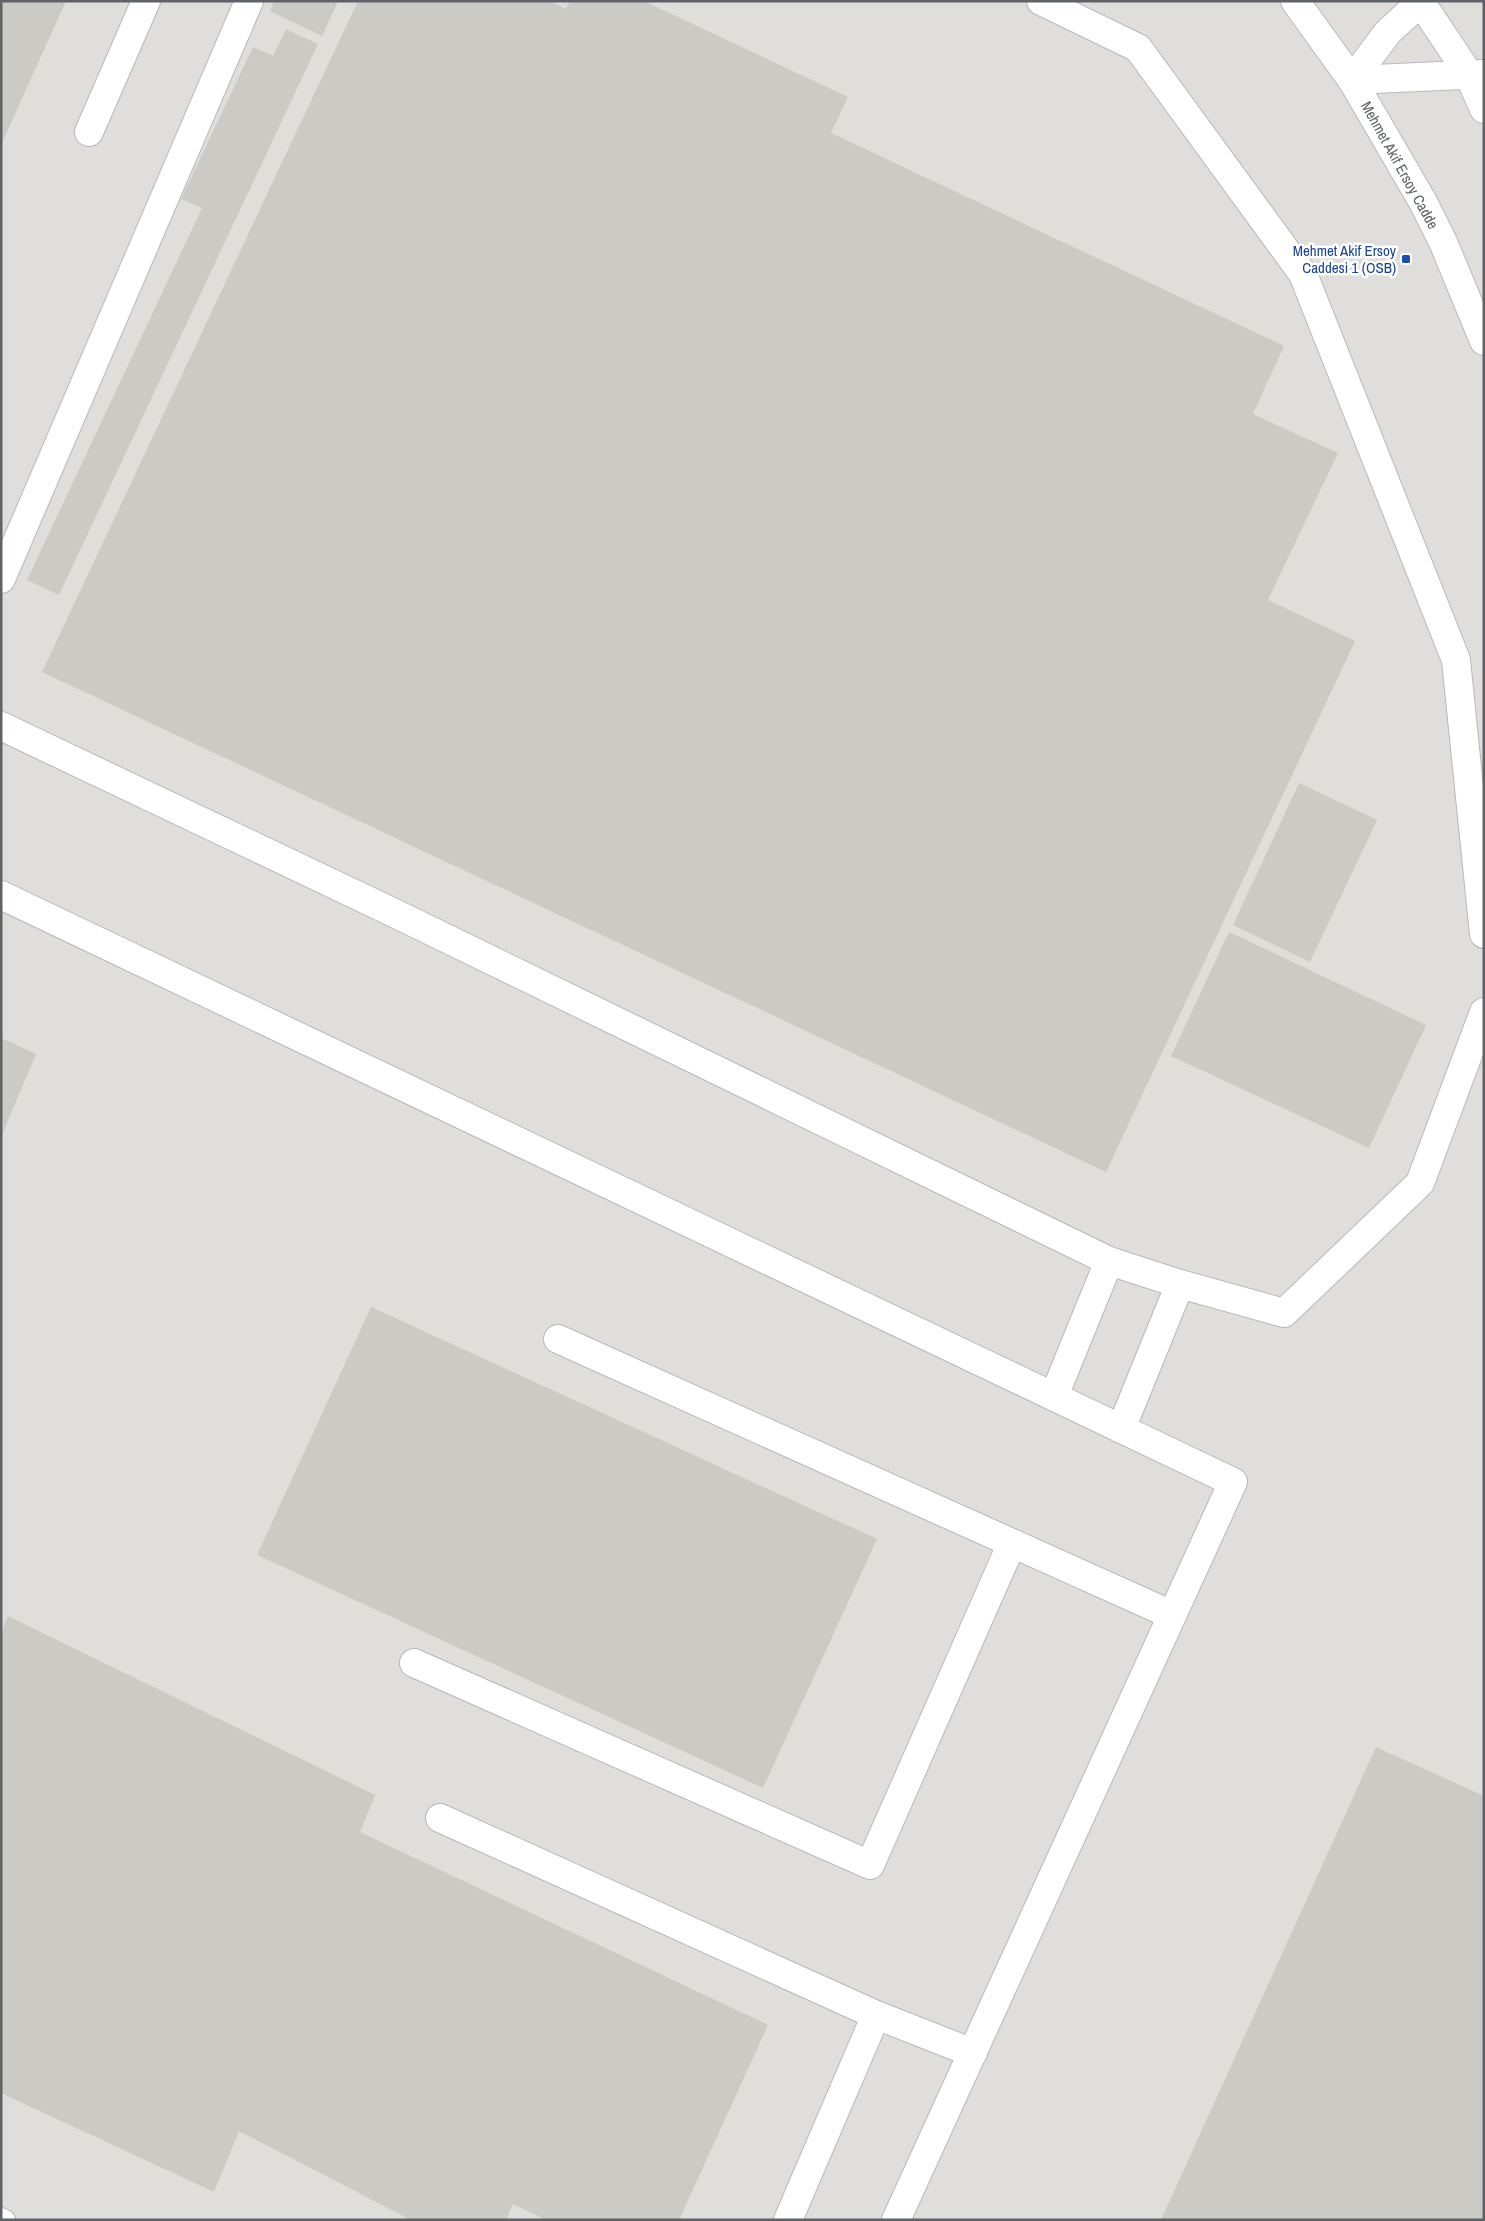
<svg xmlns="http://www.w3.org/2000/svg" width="1485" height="2221" viewBox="0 0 1485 2221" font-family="'Archivo Narrow',sans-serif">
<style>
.industrial{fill:#e0deda}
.building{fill:#cccac5}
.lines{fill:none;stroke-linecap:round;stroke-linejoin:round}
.lane-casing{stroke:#b5b8bc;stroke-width:22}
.street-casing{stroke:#b5b8bc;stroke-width:30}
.secondary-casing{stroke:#b6babf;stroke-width:30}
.lane{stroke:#fff;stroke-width:20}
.street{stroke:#fff;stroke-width:28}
.secondary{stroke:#fff;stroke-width:28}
.transit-dot{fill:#1a4fb4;stroke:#fff;stroke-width:2}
.labels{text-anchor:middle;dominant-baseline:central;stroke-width:5;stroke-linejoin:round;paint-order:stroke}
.street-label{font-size:15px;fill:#5f6368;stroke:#fff}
.transit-label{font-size:15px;fill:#164399;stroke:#fff;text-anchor:end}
</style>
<rect width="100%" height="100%" fill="#f1efe8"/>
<!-- industrial -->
<rect class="industrial" x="1" y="1" width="1483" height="2219"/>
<!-- building -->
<g class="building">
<polygon points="1,1 66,1 1,145"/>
<polygon points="274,1 338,1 322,36 270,11"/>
<polygon points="358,1 550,1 566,9 570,1 644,1 848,97 831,133 1284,346 1253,414 1338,453 1268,600 1355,641 1106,1172 42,672"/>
<polygon points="286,29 318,44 59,595 27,580 202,208 181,199 253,47 273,56"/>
<polygon points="1299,783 1377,820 1310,962 1233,925"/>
<polygon points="1229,932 1426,1025 1369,1148 1171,1056"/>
<polygon points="1,1038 36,1054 1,1137"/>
<polygon points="371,1307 877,1539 763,1788 257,1555"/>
<polygon points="8,1616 375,1795 360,1832 768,2025 679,2220 546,2220 513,2204 506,2220 411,2220 239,2131 214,2192 1,2093 1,1632"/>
<polygon points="1376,1747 1484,1796 1484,2220 1161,2220"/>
</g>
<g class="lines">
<defs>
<polyline id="lane" points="1,2218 5,2220"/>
<g id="street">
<polyline points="1041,1 1138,48 1303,274 1456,660 1484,934"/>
<polyline points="89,132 146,1"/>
<polyline points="1,579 249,1"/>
<polyline points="1,726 388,910 1109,1261 1054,1396"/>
<polyline points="1,895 1233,1482 896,2220"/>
<polyline points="1109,1261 1180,1284"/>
<polyline points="558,1339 1172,1615"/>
<polyline points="1121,1429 1180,1284 1284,1313 1420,1183 1484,1012"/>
<polyline points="414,1663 870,1865 1012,1543"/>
<polyline points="440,1818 876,2015 788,2220"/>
<polyline points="876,2015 973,2053"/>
</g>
<g id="secondary">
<polyline points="1295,1 1352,80 1423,202 1443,242 1484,341"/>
<polyline points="1420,1 1468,73 1484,109"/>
<polyline points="1352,80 1484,74"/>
<polyline points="1352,80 1388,32 1422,1"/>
</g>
</defs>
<!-- lane casing -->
<use href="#lane" class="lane-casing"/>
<!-- street casing -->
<use href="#street" class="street-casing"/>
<!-- secondary casing -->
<use href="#secondary" class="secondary-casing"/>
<!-- lane -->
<use href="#lane" class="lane"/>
<!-- street -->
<use href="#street" class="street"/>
<!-- secondary -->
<use href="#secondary" class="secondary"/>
</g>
<!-- markers -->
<rect class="transit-dot" x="1401" y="254" width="10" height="10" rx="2.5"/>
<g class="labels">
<!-- street labels -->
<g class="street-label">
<text transform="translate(1400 165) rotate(61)">Mehmet Akif Ersoy Cadde</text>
</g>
<!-- transit labels -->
<g class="transit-label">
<text x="1396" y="250">Mehmet Akif Ersoy<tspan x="1396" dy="17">Caddesi 1 (OSB)</tspan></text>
</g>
</g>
<!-- border -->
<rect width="1485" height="2221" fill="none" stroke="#5f6368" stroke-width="5"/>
</svg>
